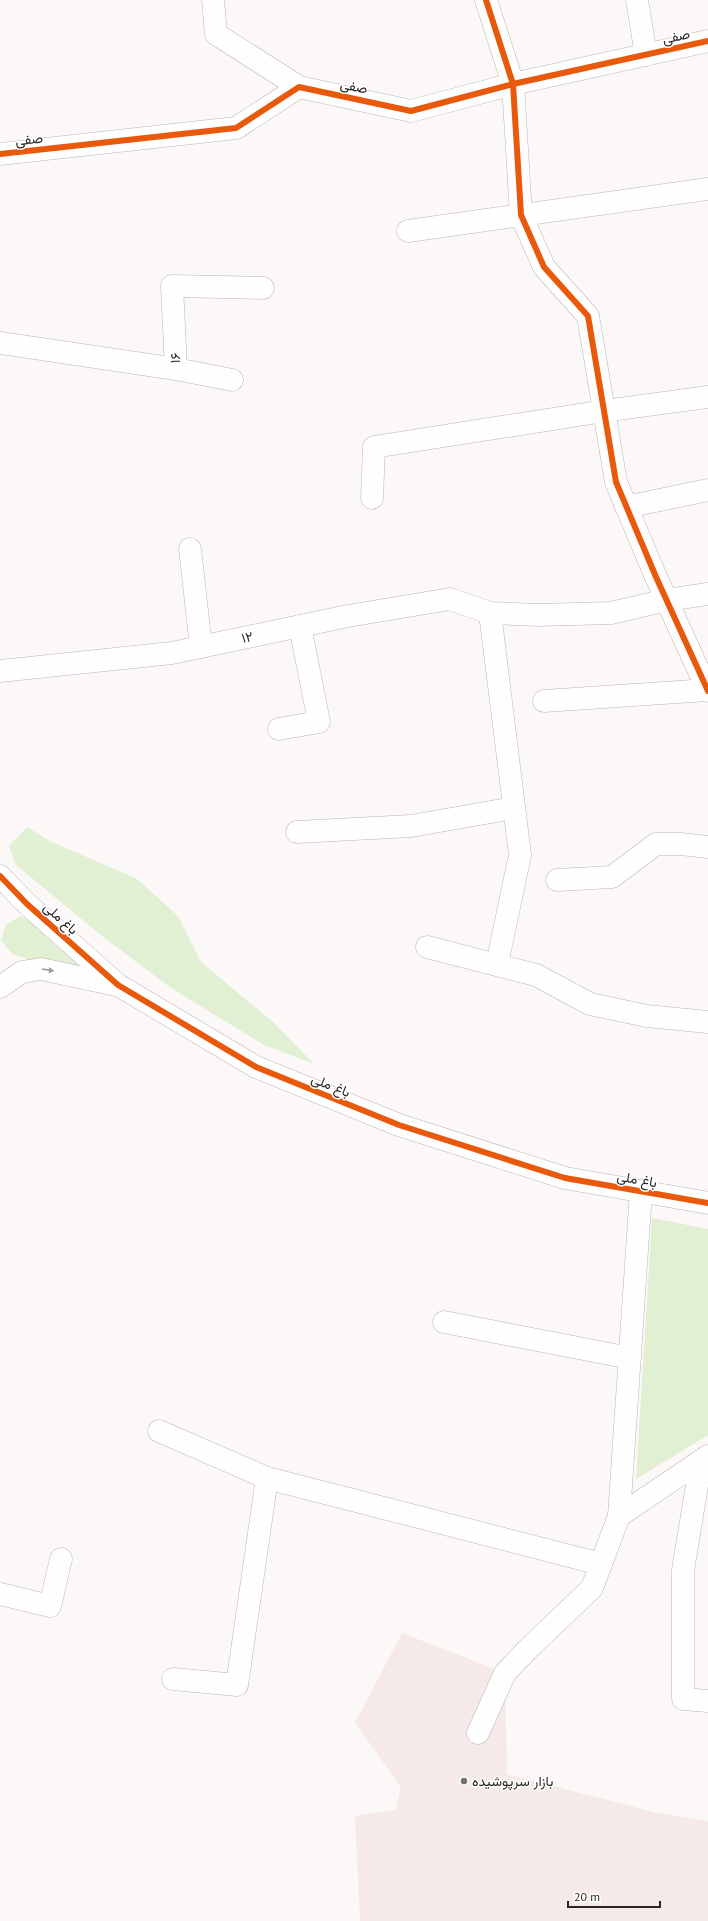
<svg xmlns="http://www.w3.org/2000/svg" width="708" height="1921" viewBox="0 0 708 1921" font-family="'PT Sans',Vazirmatn,sans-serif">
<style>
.built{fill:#f5eae7}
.green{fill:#e1efd3}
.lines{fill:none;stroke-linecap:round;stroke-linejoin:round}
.minor-casing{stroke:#b9b6b5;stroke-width:23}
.tertiary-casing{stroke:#b9b6b5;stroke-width:23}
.minor{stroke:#fffefe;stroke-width:22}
.tertiary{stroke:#fffefe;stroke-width:22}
.cycleway-casing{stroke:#fff;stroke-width:8}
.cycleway{stroke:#e8590c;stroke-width:6}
.oneway{fill:#9f9d9c}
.poi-dot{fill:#74706e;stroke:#fff;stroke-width:1.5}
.labels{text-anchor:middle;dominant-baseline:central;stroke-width:3;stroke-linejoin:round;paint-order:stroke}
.street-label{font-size:14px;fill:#2a2624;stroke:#fff}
.poi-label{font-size:14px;fill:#2a2624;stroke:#fff;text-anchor:start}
</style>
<rect width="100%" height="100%" fill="#fcf8f7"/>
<!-- built -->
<polygon class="built" points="402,1633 505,1673 507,1774 658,1813 708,1821 708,1921 360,1921 355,1816 396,1810 401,1787 355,1723"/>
<!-- green -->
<g class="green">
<polygon points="27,827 50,841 137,879 178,916 201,962 274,1023 314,1064 264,1045 171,988 102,936 16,865 9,846"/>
<polygon points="20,916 34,923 88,969 30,960 12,954 1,940 6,925"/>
<polygon points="652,1218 708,1229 708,1435 636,1479"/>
</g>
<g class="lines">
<defs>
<g id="minor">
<polyline points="213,0 216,34 299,87"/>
<polyline points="486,0 513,84 521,215 544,267 588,316 616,482 656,577 708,691"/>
<polyline points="637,0 646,55"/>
<polyline points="0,154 236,128 299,87 411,111 513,84 708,41"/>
<polyline points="408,231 708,189"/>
<polyline points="0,343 176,369 172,286 263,288"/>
<polyline points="176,369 232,380"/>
<polyline points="372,498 374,447 604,411 708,397"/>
<polyline points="626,507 708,490"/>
<polyline points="190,549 201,647"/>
<polyline points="490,613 520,855 497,964"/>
<polyline points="0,671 172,653 348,616 450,599 490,613 538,615 611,613 667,600 708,594"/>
<polyline points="544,701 708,690"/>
<polyline points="279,729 319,722 300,626"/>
<polyline points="297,832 411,826 514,808"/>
<polyline points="557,880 612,877 656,844 681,844 708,847"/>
<polyline points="427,947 536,975 590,1004 647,1016 708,1022"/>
<polyline points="444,1322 630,1358"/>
<polyline points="159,1431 267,1478 601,1564"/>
<polyline points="701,1461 683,1570 683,1699 708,1701"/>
<polyline points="0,1594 50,1606 61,1559"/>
<polyline points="173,1679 237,1685 267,1478"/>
<polyline points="478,1733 505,1673 528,1649 592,1588 619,1516"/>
</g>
<g id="tertiary">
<polyline points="0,876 27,904 118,985 256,1067 399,1125 565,1178 708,1203"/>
<polyline points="0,987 22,972 41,969 116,985"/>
<polyline points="619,1516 641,1191"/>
<polyline points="619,1516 708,1456"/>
</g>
</defs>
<!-- minor casing -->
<use href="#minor" class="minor-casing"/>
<!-- tertiary casing -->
<use href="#tertiary" class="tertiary-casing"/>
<!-- minor -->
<use href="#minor" class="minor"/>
<!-- tertiary -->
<use href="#tertiary" class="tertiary"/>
<defs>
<g id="cycleway">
<polyline points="486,0 513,84 521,215 544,267 588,316 616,482 656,577 708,691"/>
<polyline points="0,154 236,128 299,87 411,111 513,84 708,41"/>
<polyline points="0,876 27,904 118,985 256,1067 399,1125 565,1178 708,1203"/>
</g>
</defs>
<!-- cycleway casing -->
<use href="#cycleway" class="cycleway-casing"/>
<!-- cycleway -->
<use href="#cycleway" class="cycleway"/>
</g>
<!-- one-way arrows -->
<defs><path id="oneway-solid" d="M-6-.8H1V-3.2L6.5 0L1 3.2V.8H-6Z"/></defs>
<use class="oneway" href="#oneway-solid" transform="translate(48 970) rotate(9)"/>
<!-- markers -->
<circle class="poi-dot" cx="464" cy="1781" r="4"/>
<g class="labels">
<!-- street labels -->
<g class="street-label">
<text transform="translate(676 36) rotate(-13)">صفی</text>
<text transform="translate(354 86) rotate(12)">صفی</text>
<text transform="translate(29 139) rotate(-6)">صفی</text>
<text transform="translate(175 358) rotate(-87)">۱۶</text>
<text transform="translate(247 637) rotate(-12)">۱۲</text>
<text transform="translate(61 918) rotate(42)">باغ ملی</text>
<text transform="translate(331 1085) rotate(22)">باغ ملی</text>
<text transform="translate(637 1179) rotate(10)">باغ ملی</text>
</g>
<!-- poi labels -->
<g class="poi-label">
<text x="472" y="1781">بازار سرپوشیده</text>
</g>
</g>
<!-- scale -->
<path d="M568 1901v6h92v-6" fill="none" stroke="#2a2624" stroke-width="2"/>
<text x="574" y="1901" font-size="12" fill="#2a2624" stroke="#ffffff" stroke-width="3" paint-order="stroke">20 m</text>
</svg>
